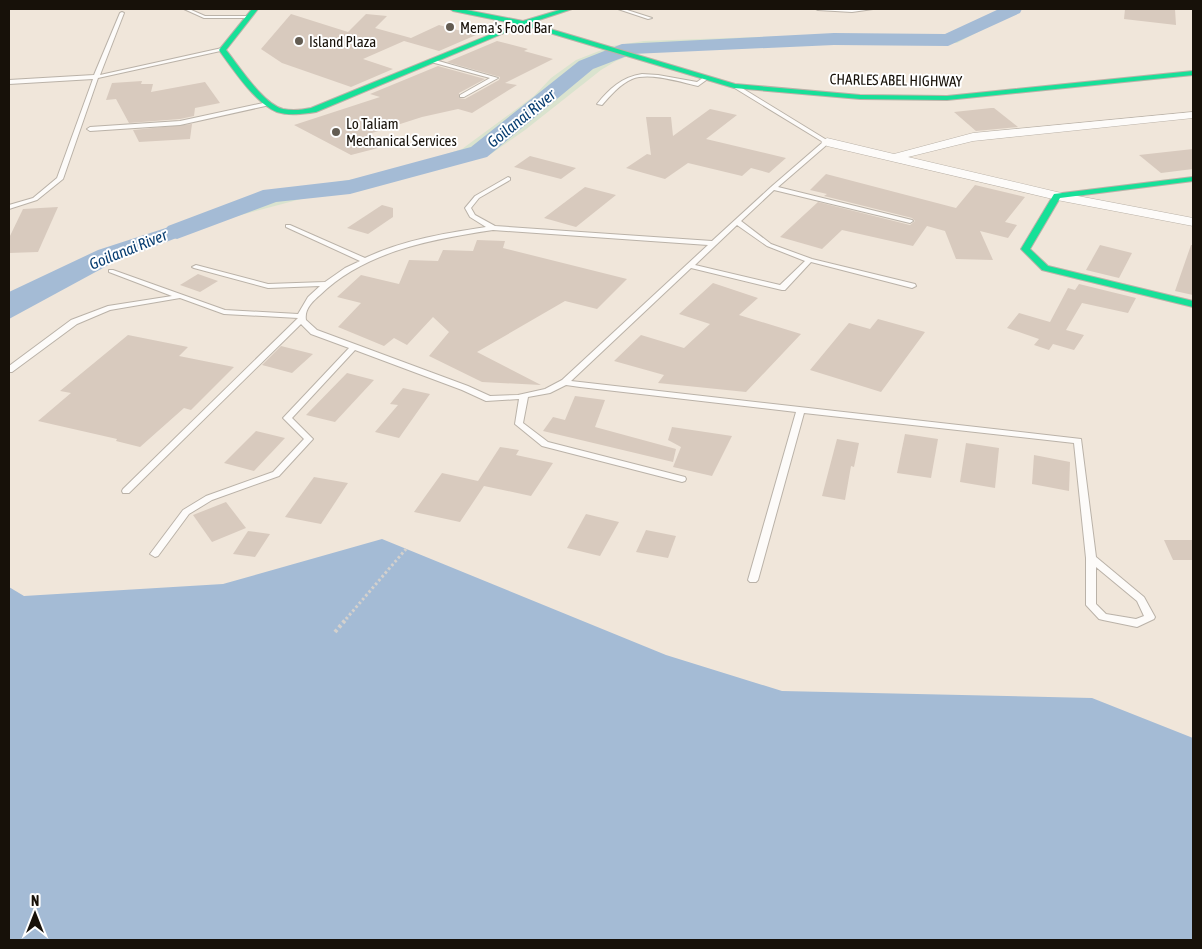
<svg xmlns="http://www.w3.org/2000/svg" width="1202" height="949" viewBox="0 0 1202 949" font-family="'Asap Condensed',sans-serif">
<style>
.green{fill:#dae3ce}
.water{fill:#a4bbd5}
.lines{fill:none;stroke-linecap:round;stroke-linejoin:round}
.river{fill:#a4bbd5;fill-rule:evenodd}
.building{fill:#d8cabe}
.lane-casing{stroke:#bab2a8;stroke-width:2}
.street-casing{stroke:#bab2a8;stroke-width:1}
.fast-casing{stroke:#bab2a8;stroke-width:2}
.path-far1{stroke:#d4d1cd;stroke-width:3;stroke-dasharray:2.5 2.5;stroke-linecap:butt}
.path{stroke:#d4d1cd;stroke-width:4;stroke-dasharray:3 3;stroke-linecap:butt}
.lane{fill:#fdfbf9;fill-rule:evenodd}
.street{fill:#fdfbf9;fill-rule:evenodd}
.fast{fill:#16e098;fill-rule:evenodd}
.poi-dot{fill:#635c52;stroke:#fff;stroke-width:2}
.labels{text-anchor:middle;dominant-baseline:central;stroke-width:4;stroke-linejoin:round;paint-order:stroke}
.far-poi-label{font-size:15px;fill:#171109;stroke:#fff;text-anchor:start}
.far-street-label{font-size:15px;fill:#171109;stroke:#fff}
.far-water-label{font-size:16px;font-style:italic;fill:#073d71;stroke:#fff}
</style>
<rect width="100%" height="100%" fill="#f0e6da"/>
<!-- green -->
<polygon class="green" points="1003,9 1021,9 957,43 831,43 636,53 616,61 601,70 525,130 491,154 374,185 301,199 226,219 215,212 265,194 385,174 462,149 534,96 551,78 576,60 612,46 644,41 847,34 939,37"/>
<!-- water -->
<g class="water">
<polygon points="215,212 226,219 114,262 9,319 9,292 98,250"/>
<polygon points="382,539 666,655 782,691 1092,698 1193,738 1193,940 9,940 9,587 24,596 223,584"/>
</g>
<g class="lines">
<!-- river -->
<polygon class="river" points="999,9 1022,9 1020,13 948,46 834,45 632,54 593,69 487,157 350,194 276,202 177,239 168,236 164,231 168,226 263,190 349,180 471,147 579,61 622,44 834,33 945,34"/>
</g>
<!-- building -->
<g class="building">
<polygon points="1125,9 1175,9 1176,25 1124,19"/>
<polygon points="291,14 348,32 366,14 387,16 375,28 411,38 439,25 476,35 439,51 404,41 363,59 393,69 351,87 282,63 261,49"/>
<polygon points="497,41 528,49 524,51 553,59 505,83 517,85 472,113 458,109 422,117 369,134 379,139 369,143 378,148 351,155 294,125 380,97 370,94 438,66 485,79 459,93 459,98 465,99 499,80 500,77 447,62"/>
<polygon points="142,81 141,84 153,84 151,92 205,82 220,103 195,108 194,116 180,119 129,123 116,99 106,100 112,83"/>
<polygon points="991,108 994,108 1018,127 976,131 954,112"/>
<polygon points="710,109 737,115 706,139 786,158 769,173 751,168 742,176 688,163 665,179 626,168 647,154 651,155 646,117 671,117 673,136"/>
<polygon points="192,124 190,139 139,142 133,130"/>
<polygon points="1193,149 1193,169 1161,173 1139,155"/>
<polygon points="530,156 576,168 561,179 514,167"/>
<polygon points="826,174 956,208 975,185 1025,197 1005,222 1017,225 1008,238 980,231 993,260 956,259 945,231 927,226 913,246 842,230 822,249 780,237 818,202 910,225 915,221 912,218 824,196 827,194 810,190"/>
<polygon points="585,187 616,195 576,227 544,218"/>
<polygon points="382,205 393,208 393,217 368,234 347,228"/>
<polygon points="58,207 38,252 9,253 9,238 23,209"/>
<polygon points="477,240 505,241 503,248 627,279 597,309 565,301 477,352 541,385 482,382 429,356 449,332 433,317 407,345 394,338 384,346 338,327 361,303 337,297 361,275 399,284 409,260 438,261 443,250 473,251"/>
<polygon points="1100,245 1132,253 1119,278 1086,270"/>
<polygon points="1191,245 1193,245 1193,295 1175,291"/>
<polygon points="198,274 218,281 200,292 180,285"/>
<polygon points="713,283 758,298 739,315 801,334 746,392 658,383 664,375 614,361 641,335 684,348 710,324 679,314"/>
<polygon points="1079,284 1136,298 1128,313 1082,303 1066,330 1084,335 1074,350 1053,344 1049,350 1034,345 1039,339 1007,328 1019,313 1050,322 1068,288 1075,290"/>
<polygon points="878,319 925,332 881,392 810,370 849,323 870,329"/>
<polygon points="128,335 188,347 179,356 234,367 191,410 184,408 140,447 116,441 117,439 38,421 71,393 60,391"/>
<polygon points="281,346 313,354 292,373 262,365"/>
<polygon points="347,373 374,380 335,422 306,415"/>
<polygon points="403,388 430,394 399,438 375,432 398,405 390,404"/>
<polygon points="575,396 605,400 595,427 676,449 673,462 543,431 553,417 565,420"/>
<polygon points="672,427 732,436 712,476 673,467 681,447 668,440"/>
<polygon points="256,431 285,438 254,471 224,463"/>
<polygon points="905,434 938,439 931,478 897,473"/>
<polygon points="837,439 859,443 854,467 851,466 845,500 822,496"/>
<polygon points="966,443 999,448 995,488 960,482"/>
<polygon points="500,447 519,450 516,455 553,463 531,496 484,486 460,522 414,512 442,473 478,481"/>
<polygon points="1034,455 1070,462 1069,491 1032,484"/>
<polygon points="314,477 348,483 321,524 285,517"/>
<polygon points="226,502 246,528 212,542 193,515"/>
<polygon points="586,514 619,522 600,556 567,548"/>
<polygon points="646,530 676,536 668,558 636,552"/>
<polygon points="248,531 270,534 255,557 233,554"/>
<polygon points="1164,540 1193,540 1193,560 1173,560"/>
</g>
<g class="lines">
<defs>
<g id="lane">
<polygon points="184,9 189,9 205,16 248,16 250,17 248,18 204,18"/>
<polygon points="618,9 624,9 652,18 648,19"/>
<polygon points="816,9 873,9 852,12 818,10"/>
<polygon points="122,12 124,13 100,75 222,48 225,50 98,78 63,179 37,200 9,209 9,205 33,198 57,178 93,79 9,84 9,80 94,75 120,13"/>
<polygon points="431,60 435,60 498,78 464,97 460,97 460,95 490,78 431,62"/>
<path d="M642,74l16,1 39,7 7,-5 5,1 -11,8c-18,-4 -48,-14 -66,-7 -12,5 -22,17 -30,26l-5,-1c12,-15 25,-27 45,-30z"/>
<path d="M733,85h4l93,57 -52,45 134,33 1,1 -3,2 -136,-33 -33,31 30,23 41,15 103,25 1,2 -4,2 -101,-26 -26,28h-3l-91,-22 -120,113 510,58 15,118 48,40 11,20 -1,2 -17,8 -34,-7 -4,-1 -13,-14v-47l-12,-115 -270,-30 -46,167 -2,2h-6l-2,-2 48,-168 -216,-25 -14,-2 -16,8 -22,4 -5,26 25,19 137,35 1,2 -1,2 -3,1 -140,-36 -27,-22 4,-25 -33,2 -24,-11 -107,-40 -63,68 21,21 -34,37 -67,24 -23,14 -31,42 -3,1 -5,-3 33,-44 23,-14 67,-24 31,-33 -21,-21 66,-70 -38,-14 -10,-10 -172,169h-6l-1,-2 1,-2 175,-171 -74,-4 -44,-16 -70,12 -33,14 -65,48h-3v-6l62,-46 37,-14 64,-10 -63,-24v-2h4l112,40 73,4 10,-17 12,-11 -52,2 -74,-20 -2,-1 4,-2 72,19 57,-2 20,-14 15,-7 -74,-34v-2h4l75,33c38,-18 81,-25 121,-31l-16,-10 -5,-9 10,-12 33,-19 2,1v2l-31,18 -8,10 4,7 20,11 217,15 59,-54 52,-45 -90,-55zM737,225l30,21 38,15 -25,24 -85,-20zM493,230l215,15 -146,135 -17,9 -27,6 -28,1 -22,-10 -151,-56 -11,-10c-2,-11 7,-19 14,-25 45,-44 113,-56 173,-65zM1096,567l41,34 7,15 -8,3 -30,-5 -10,-10z"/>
<polygon points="268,102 270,103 270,105 180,125 90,131 87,129 90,127 180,121"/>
</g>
<polygon id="street" points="1193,112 1193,118 973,141 908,157 1057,192 1193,218 1193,226 1057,200 827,146 821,142 827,138 894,154 973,133"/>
<g id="fast">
<path d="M252,9h6l-32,41c13,16 37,54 57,59 9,2 19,1 28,-1l205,-84 -63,-13 -3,-2h11l62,12 40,-12h9l-42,14 205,61 125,11 87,1 246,-25v4l-246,25 -87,-1 -126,-11 -211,-63 -207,87c-13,2 -27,4 -39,0 -21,-8 -45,-44 -58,-62z"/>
<polygon points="1193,177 1193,181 1060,198 1030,249 1048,266 1193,301 1193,307 1042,270 1021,249 1054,194"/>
</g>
</defs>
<!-- lane casing -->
<use href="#lane" class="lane-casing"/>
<!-- street casing -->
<use href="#street" class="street-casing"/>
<!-- fast casing -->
<use href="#fast" class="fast-casing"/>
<!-- path-far1 -->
<polyline class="path-far1" points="346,619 406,549"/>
<!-- path -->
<polyline class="path" points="335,632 347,618"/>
<!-- lane -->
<use href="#lane" class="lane"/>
<!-- street -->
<use href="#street" class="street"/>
<!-- fast -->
<use href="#fast" class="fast"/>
</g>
<!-- markers -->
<g class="poi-dot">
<circle cx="450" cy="27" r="5"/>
<circle cx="299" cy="41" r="5"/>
<circle cx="336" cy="132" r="5"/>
</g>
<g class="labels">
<!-- far-poi labels -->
<g class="far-poi-label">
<text x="460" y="27">Mema's Food Bar</text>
<text x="309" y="41">Island Plaza</text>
<text x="346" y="123">Lo Taliam<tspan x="346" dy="17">Mechanical Services</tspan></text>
</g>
<!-- far-street labels -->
<g class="far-street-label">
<text transform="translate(896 80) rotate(1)">CHARLES ABEL HIGHWAY</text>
</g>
<!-- far-water labels -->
<g class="far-water-label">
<text transform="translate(521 118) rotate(-39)">Goilanai River</text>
<text transform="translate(128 249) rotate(-22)">Goilanai River</text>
</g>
</g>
<!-- border -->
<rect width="1202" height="949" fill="none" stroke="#171109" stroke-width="20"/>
<!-- north arrow -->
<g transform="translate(35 914)" stroke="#ffffff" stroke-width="4" paint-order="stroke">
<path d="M0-4L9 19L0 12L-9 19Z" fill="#171109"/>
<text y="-8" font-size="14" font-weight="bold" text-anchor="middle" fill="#171109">N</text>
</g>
</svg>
